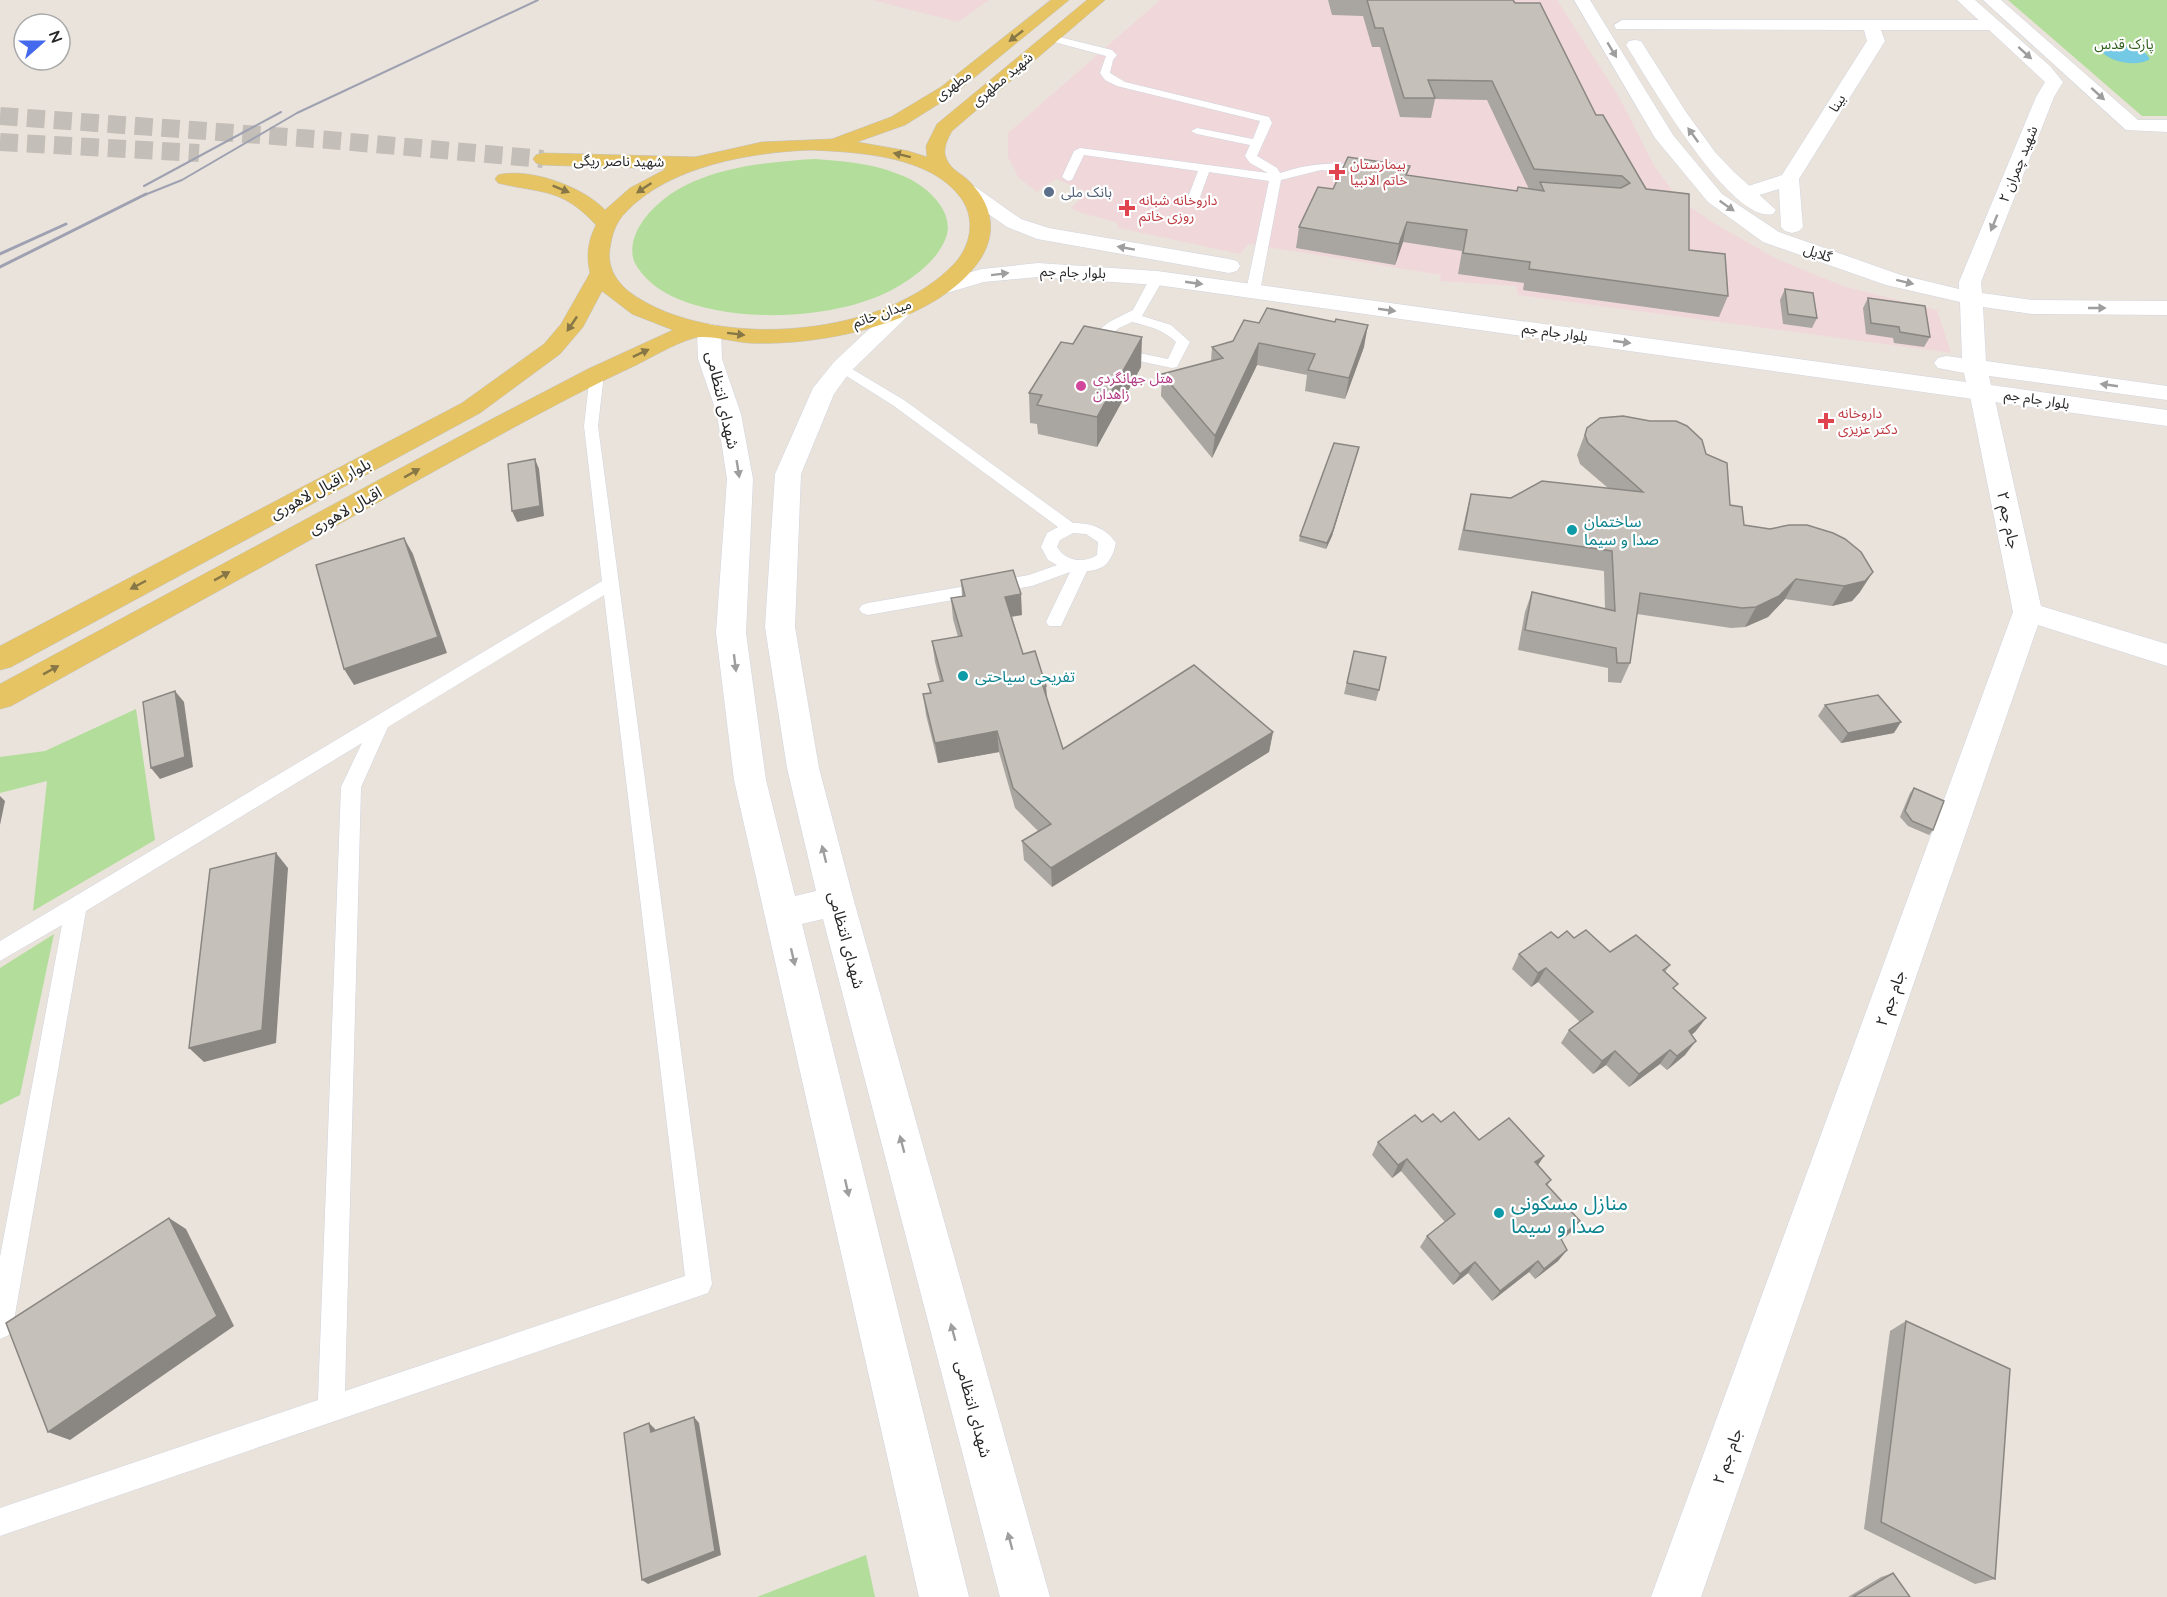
<svg xmlns="http://www.w3.org/2000/svg" width="2167" height="1597" viewBox="0 0 2167 1597" font-family="Quicksand,'Noto Sans Arabic',sans-serif">
<style>
.medical{fill:#f0d8da}
.green{fill:#b3dd9b}
.water{fill:#74cae5}
.lines{fill:none;stroke-linecap:round;stroke-linejoin:round}
.primary-tunnel{stroke:#c3beb7;stroke-width:18;stroke-dasharray:18 9;stroke-linecap:butt}
.lane-casing{stroke:#d0d4e0;stroke-width:1}
.street-casing{stroke:#d0d4e0;stroke-width:1}
.secondary-casing{stroke:#d0d4e0;stroke-width:1}
.primary-casing{stroke:#c3c3c3;stroke-width:1}
.lane{fill:#fff;fill-rule:evenodd}
.street{fill:#fff;fill-rule:evenodd}
.secondary{fill:#fff;fill-rule:evenodd}
.primary{fill:#e6c464;fill-rule:evenodd}
.rail-far1{stroke:#9ea1b1;stroke-width:2}
.rail{stroke:#9ea1b1;stroke-width:3}
.wall{fill:#a9a5a0}
.shaded-wall{fill:#8a8682}
.building{fill:#c5c0ba;stroke:#8a8682;stroke-width:1.5}
.oneway{fill:#877646}
.oneway2{fill:#9e9e9e}
.health-dot{fill:#e0444e;stroke:#fff;stroke-width:2}
.service-dot{fill:#5c6f8a;stroke:#fff;stroke-width:2}
.hotel-dot{fill:#d1479c;stroke:#fff;stroke-width:2}
.culture-dot{fill:#0f9aa8;stroke:#fff;stroke-width:2}
.labels{text-anchor:middle;dominant-baseline:central;stroke-width:4.5;stroke-linejoin:round;paint-order:stroke}
.far-park-label{font-size:14px;fill:#2e5f1e;stroke:#fff}
.far-street-label{font-size:14px;fill:#282828;stroke:#fff}
.far-health-label{font-size:14px;fill:#be3a42;stroke:#fff;text-anchor:start}
.far-service-label{font-size:14px;fill:#4e5e75;stroke:#fff;text-anchor:start}
.far-hotel-label{font-size:14px;fill:#b23c85;stroke:#fff;text-anchor:start}
.street-label{font-size:16px;fill:#282828;stroke:#fff}
.culture-label{font-size:16px;fill:#0d838f;stroke:#fff;text-anchor:start}
.near-culture-label{font-size:20px;fill:#0d838f;stroke:#fff;text-anchor:start}
</style>
<rect width="100%" height="100%" fill="#eae3db"/>
<!-- medical -->
<g class="medical">
<polygon points="872,0 989,0 958,22"/>
<polygon points="1160,0 1557,0 1618,95 1655,167 1678,198 1712,222 1777,259 1843,286 1937,310 1951,353 1518,295 1516,286 1440,281 1441,275 1249,244 1240,254 1119,228 1116,222 1081,213 1071,208 1087,192 1056,179 1037,192 1018,177 1008,157 1008,133"/>
</g>
<!-- green -->
<g class="green">
<polygon points="2008,0 2167,0 2167,116 2142,116"/>
<path d="M814,159c29,2 57,4 84,15 25,8 60,37 47,66 -9,21 -29,36 -48,47 -47,28 -128,34 -181,23 -30,-6 -63,-17 -80,-45 -7,-11 -3,-28 3,-38 35,-57 115,-64 175,-68z"/>
<polygon points="136,709 155,840 33,911 47,781 0,793 0,757 45,751"/>
<polygon points="54,934 20,1095 0,1105 0,968"/>
<polygon points="866,1555 875,1597 757,1597"/>
</g>
<!-- water -->
<path class="water" d="M2110,44c14,1 33,2 40,15 -13,9 -41,3 -50,-9l1,-3z"/>
<g class="lines">
<!-- primary-tunnel -->
<g class="primary-tunnel">
<polyline points="0,116 329,140 543,159"/>
<polyline points="0,142 199,153"/>
</g>
<defs>
<g id="lane">
<path d="M1051,35l61,15 5,5 -4,5 -3,13 15,9 144,35 3,6 -15,33 20,12 3,5c30,-10 61,-13 92,-5l2,2 -6,4 -47,-4 -40,10 -21,111 -2,3h-10l-2,-3 23,-110 -60,-9 -10,28 -6,4 -6,-4 11,-29 -114,-16 -12,25 -4,1 -6,-4 12,-26 6,-3 188,25 -18,-10 -5,-7 5,-11 -53,-11 -6,-3 6,-3 56,11 7,-18 -143,-35 -12,-6 -5,-7 6,-17 -59,-16v-4z"/>
<path d="M1157,274l7,4 -22,38 29,9 19,17 -13,25 -5,1 -66,-14 -19,-8 -2,-3 2,-3 22,-18 24,-12 17,-32zM1132,322c17,4 32,8 44,20l-8,17 -53,-11 -13,-6 17,-14z"/>
<path d="M842,363l62,37 169,123c18,0 33,5 43,20 -4,17 -10,27 -29,28l-26,55h-12l-3,-4 24,-50 -38,14 -164,29 -6,-2 -3,-4 3,-4 6,-2 161,-28 28,-10 -9,-5 -7,-13 6,-14 11,-6 -164,-121 -57,-36 -2,-3zM1073,533l13,1 12,8 -1,13c-13,9 -32,6 -40,-8l3,-7z"/>
<path d="M597,370l7,4 -6,52 114,858 -4,9 -708,243v-28l318,-108 23,-613 21,-44 -276,168 -73,415 -4,9 -9,4v-82l62,-332 -62,36v-20l602,-360 -18,-155 6,-52zM604,595l81,681 -340,115 16,-604 27,-60z"/>
</g>
<g id="street">
<polygon points="1983,0 2001,0 2138,120 2167,120 2167,132 2126,130"/>
<polygon points="1622,20 1994,20 2002,25 1994,30 1881,30 1885,41 1799,179 1803,227 1799,231 1792,233 1785,231 1781,227 1779,189 1743,200 1736,198 1733,194 1736,190 1782,175 1867,41 1864,30 1616,29 1614,25"/>
<polygon points="1981,384 1990,386 1993,391 2041,606 2167,644 2167,666 2038,625 1701,1597 1651,1597 2013,612 1969,391 1972,386"/>
</g>
<g id="secondary">
<polygon points="1574,0 1590,0 1673,135 1722,194 1779,232 1901,275 1959,289 1959,282 2036,97 2045,82 1957,0 1975,0 2050,66 2063,82 2054,97 1981,282 1982,293 2032,300 2167,301 2167,315 2032,314 1983,307 1986,361 2167,386 2167,400 1989,376 1991,385 2167,410 2167,426 1157,285 1038,277 984,282 943,294 935,292 932,287 935,282 982,269 1038,263 1157,271 1966,382 1964,373 1938,368 1934,363 1938,358 1946,356 1962,358 1960,302 1886,285 1763,242 1708,202 1655,138"/>
<path d="M1635,40l6,1 45,71 29,40 18,19 43,39 -3,4c-42,11 -126,-136 -147,-169l3,-4z"/>
<polygon points="967,184 974,186 1021,219 1049,228 1229,259 1237,261 1240,266 1237,271 1229,273 1037,239 1007,227 960,194 957,190 960,186"/>
<polygon points="905,301 913,303 916,308 850,372 834,394 801,474 795,627 819,768 854,901 1050,1597 1000,1597 823,919 802,924 969,1597 919,1597 734,780 716,633 727,479 717,414 698,359 697,331 701,326 709,324 717,326 721,331 722,359 741,414 753,479 746,633 766,780 795,896 816,891 787,768 765,627 775,474 813,388 834,362 897,303"/>
</g>
<path id="primary" d="M1051,0h18l-116,95 -48,30 -48,17 51,9 19,6 -1,-11 11,-22 150,-124h18l-153,131c-4,7 -8,15 -7,23 3,15 15,18 24,27 27,27 29,59 4,88 -47,56 -153,77 -224,74 -14,-1 -43,-9 -55,-5 -21,6 -41,19 -62,29 -65,30 -128,66 -192,101 -143,79 -286,159 -429,238l-11,3v-25l492,-265 96,-50 85,-39 -41,-16 -30,-23 -19,36 -23,27 -80,59 -469,254 -11,3v-24l462,-243 82,-59 17,-20 29,-51c-4,-18 -2,-32 6,-48 -35,-38 -54,-31 -98,-42l-3,-4 3,-4c31,-8 86,12 107,35l25,-22 36,-19 -123,-4 -7,-2 -3,-4 3,-4 7,-2 152,4 67,-15 70,-3 59,-22 50,-30zM811,150c48,2 120,6 150,48 15,21 10,48 -7,66 -68,72 -231,86 -314,35 -19,-11 -34,-28 -30,-51 2,-14 6,-26 16,-36 43,-46 126,-60 185,-62z"/>
</defs>
<!-- lane casing -->
<use href="#lane" class="lane-casing"/>
<!-- street casing -->
<use href="#street" class="street-casing"/>
<!-- secondary casing -->
<use href="#secondary" class="secondary-casing"/>
<!-- primary casing -->
<use href="#primary" class="primary-casing"/>
<!-- lane -->
<use href="#lane" class="lane"/>
<!-- street -->
<use href="#street" class="street"/>
<!-- secondary -->
<use href="#secondary" class="secondary"/>
<!-- primary -->
<use href="#primary" class="primary"/>
<!-- rail-far1 -->
<g class="rail-far1">
<polyline points="144,186 281,112"/>
<polyline points="142,196 182,180 297,113 538,0"/>
</g>
<!-- rail -->
<g class="rail">
<polyline points="0,254 66,224"/>
<polyline points="0,267 146,194"/>
</g>
</g>
<!-- wall -->
<g class="wall">
<polygon points="1328,0 1513,0 1596,115 1689,250 1728,296 1719,317 1523,290 1524,283 1458,274 1462,251 1403,242 1395,265 1296,248 1299,227 1333,189 1408,176 1517,191 1529,189 1487,100 1435,99 1431,118 1400,117 1380,47 1372,47 1363,16 1332,15"/>
<polygon points="1785,289 1817,318 1812,328 1783,324 1780,300"/>
<polygon points="1868,298 1930,337 1924,347 1894,343 1893,338 1866,334 1863,308"/>
<polygon points="1335,322 1364,347 1345,399 1305,391 1307,375 1257,365 1212,458 1161,396 1162,374 1211,361 1212,347 1233,341 1259,323"/>
<polygon points="1141,367 1097,447 1038,434 1037,424 1030,423 1029,393"/>
<polygon points="1587,428 1706,454 1730,505 1744,525 1860,592 1852,601 1832,606 1785,599 1768,617 1745,627 1731,628 1637,614 1630,663 1621,683 1608,682 1608,668 1518,650 1525,612 1532,592 1605,609 1604,571 1458,550 1466,514 1471,494 1511,498 1608,488 1580,464 1577,455"/>
<polygon points="1359,447 1332,536 1326,549 1299,541 1300,536"/>
<polygon points="961,580 1022,615 1012,617 1023,654 1046,686 1047,699 1063,749 1273,732 1269,752 1052,887 1024,860 1022,841 1038,831 1015,808 999,752 938,763 926,715 923,694 930,693 928,684 940,682 935,662 932,641 958,637 953,619 951,598 962,596"/>
<polygon points="1354,651 1379,690 1376,701 1344,694"/>
<polygon points="1825,705 1894,733 1841,743 1818,716"/>
<polygon points="1914,788 1933,830 1929,835 1908,826 1900,817 1910,793"/>
<polygon points="1558,938 1574,938 1610,952 1670,965 1665,972 1674,990 1706,1018 1695,1032 1691,1035 1685,1055 1667,1070 1660,1064 1629,1087 1606,1065 1593,1074 1561,1043 1569,1030 1580,1022 1538,982 1531,987 1512,969 1519,954"/>
<polygon points="1422,1122 1441,1122 1479,1140 1544,1156 1538,1165 1551,1180 1547,1186 1571,1232 1561,1240 1567,1250 1558,1261 1535,1279 1529,1272 1492,1301 1468,1273 1453,1285 1420,1247 1427,1236 1445,1222 1401,1171 1392,1178 1372,1155 1378,1142"/>
<polygon points="1906,1321 1995,1579 1975,1584 1864,1529 1890,1331"/>
<polygon points="1893,1573 1910,1597 1848,1597 1881,1577"/>
</g>
<!-- shaded-wall -->
<g class="shaded-wall">
<polygon points="1407,222 1403,242 1395,265 1399,244"/>
<polygon points="1368,325 1364,347 1345,399 1349,378"/>
<polygon points="1142,337 1141,367 1097,447 1097,417"/>
<polygon points="1259,343 1257,365 1212,458 1215,436"/>
<polygon points="1359,447 1332,536 1326,549 1327,543"/>
<polygon points="535,459 539,469 544,516 517,522 512,511"/>
<polygon points="404,538 413,554 447,653 354,685 344,669"/>
<polygon points="1873,572 1860,592 1852,601 1832,606 1844,586"/>
<polygon points="1796,579 1785,599 1768,617 1745,627 1756,607"/>
<polygon points="1021,594 1022,615 1007,617 1005,597"/>
<polygon points="1043,686 1046,686 1047,706"/>
<polygon points="175,691 184,702 193,767 160,779 151,768"/>
<polygon points="1901,722 1894,733 1841,743 1848,733"/>
<polygon points="997,731 999,752 938,763 935,743"/>
<polygon points="1273,732 1269,752 1052,887 1051,868"/>
<polygon points="0,796 5,801 0,825"/>
<polygon points="276,853 288,868 276,1043 204,1062 189,1048"/>
<polygon points="1546,968 1538,982 1531,987 1538,973"/>
<polygon points="1706,1018 1695,1032 1678,1045 1689,1031"/>
<polygon points="1696,1041 1685,1055 1667,1070 1677,1056"/>
<polygon points="1670,1050 1660,1064 1629,1087 1639,1074"/>
<polygon points="1615,1051 1606,1065 1593,1074 1602,1061"/>
<polygon points="1544,1156 1536,1168 1535,1162"/>
<polygon points="1407,1159 1401,1171 1392,1178 1398,1165"/>
<polygon points="169,1218 186,1229 234,1326 70,1440 48,1432"/>
<polygon points="1580,1221 1571,1232 1551,1248 1560,1237"/>
<polygon points="1567,1250 1558,1261 1535,1279 1544,1269"/>
<polygon points="1538,1261 1529,1272 1492,1301 1500,1291"/>
<polygon points="1475,1262 1468,1273 1453,1285 1460,1274"/>
<polygon points="694,1417 699,1423 721,1555 648,1584 642,1580"/>
<polygon points="649,1423 655,1429 657,1438 651,1432"/>
</g>
<!-- building -->
<g class="building">
<polygon points="1367,0 1513,0 1515,3 1540,3 1596,115 1603,115 1646,189 1689,194 1689,250 1725,254 1728,296 1529,269 1530,262 1463,253 1467,230 1407,222 1399,244 1299,227 1318,187 1333,189 1348,157 1410,166 1406,175 1517,191 1518,187 1544,191 1540,182 1621,188 1630,183 1622,176 1534,169 1492,81 1428,80 1435,98 1404,98 1383,28 1375,28"/>
<polygon points="1785,289 1813,293 1817,318 1788,314"/>
<polygon points="1868,298 1925,306 1930,337 1900,332 1899,327 1871,323"/>
<polygon points="1267,308 1335,322 1336,319 1368,325 1349,378 1308,370 1315,354 1259,343 1215,436 1162,374 1223,358 1212,347 1233,341 1244,320 1259,323"/>
<polygon points="1084,326 1142,337 1097,417 1037,405 1042,395 1029,393 1061,342 1073,344"/>
<polygon points="1623,416 1650,421 1676,421 1687,426 1702,440 1706,454 1727,463 1730,505 1742,507 1744,525 1770,529 1789,525 1807,525 1833,533 1845,539 1861,552 1873,572 1865,581 1844,586 1796,579 1779,596 1756,607 1742,608 1640,593 1630,663 1617,663 1616,648 1525,630 1532,592 1615,611 1612,551 1464,530 1471,494 1511,498 1542,481 1643,492 1588,443 1585,435 1587,428 1600,418"/>
<polygon points="1334,443 1359,447 1333,530 1327,543 1300,536"/>
<polygon points="535,459 540,506 512,511 508,464"/>
<polygon points="404,538 438,637 344,669 316,565"/>
<polygon points="1013,570 1021,594 1005,597 1023,654 1035,651 1046,686 1043,686 1063,749 1194,665 1273,732 1051,868 1022,841 1051,824 1013,788 997,731 935,743 923,694 931,693 928,684 943,681 932,641 962,636 951,598 965,596 961,580"/>
<polygon points="1354,651 1386,657 1379,690 1347,683"/>
<polygon points="175,691 185,757 151,768 143,702"/>
<polygon points="1878,695 1901,722 1848,733 1825,705"/>
<polygon points="1914,788 1944,801 1933,830 1912,821 1905,811"/>
<polygon points="276,853 262,1030 189,1048 210,869"/>
<polygon points="1586,930 1610,952 1636,935 1670,965 1663,970 1678,984 1673,988 1706,1018 1689,1031 1696,1041 1677,1056 1670,1050 1639,1074 1615,1051 1602,1061 1569,1030 1593,1012 1546,968 1538,973 1519,954 1551,932 1558,938 1567,931 1574,938"/>
<polygon points="1454,1112 1479,1140 1509,1118 1544,1156 1535,1162 1551,1180 1546,1184 1580,1221 1560,1237 1567,1250 1544,1269 1538,1261 1500,1291 1475,1262 1460,1274 1427,1236 1455,1214 1407,1159 1398,1165 1378,1142 1415,1115 1422,1122 1433,1114 1441,1122"/>
<polygon points="169,1218 217,1316 48,1432 6,1323"/>
<polygon points="1906,1321 2010,1369 1995,1579 1881,1522"/>
<polygon points="694,1417 715,1551 642,1580 624,1433 649,1423 651,1432"/>
<polygon points="1893,1573 1910,1597 1853,1597"/>
</g>
<!-- one-way arrows -->
<defs><path id="oneway-solid" d="M-6-.8H1V-3.2L6.5 0L1 3.2V.8H-6Z" transform="scale(1.5)"/></defs>
<g class="oneway">
<use href="#oneway-solid" transform="translate(1016 36) rotate(142)"/>
<use href="#oneway-solid" transform="translate(902 155) rotate(-166)"/>
<use href="#oneway-solid" transform="translate(644 188) rotate(146)"/>
<use href="#oneway-solid" transform="translate(561 189) rotate(22)"/>
<use href="#oneway-solid" transform="translate(572 324) rotate(124)"/>
<use href="#oneway-solid" transform="translate(736 334) rotate(7)"/>
<use href="#oneway-solid" transform="translate(641 353) rotate(-25)"/>
<use href="#oneway-solid" transform="translate(412 473) rotate(-29)"/>
<use href="#oneway-solid" transform="translate(222 576) rotate(-29)"/>
<use href="#oneway-solid" transform="translate(138 585) rotate(152)"/>
<use href="#oneway-solid" transform="translate(51 670) rotate(-29)"/>
</g>
<g class="oneway2">
<use href="#oneway-solid" transform="translate(1612 50) rotate(59)"/>
<use href="#oneway-solid" transform="translate(2025 53) rotate(42)"/>
<use href="#oneway-solid" transform="translate(2098 94) rotate(42)"/>
<use href="#oneway-solid" transform="translate(1693 135) rotate(-126)"/>
<use href="#oneway-solid" transform="translate(1727 206) rotate(35)"/>
<use href="#oneway-solid" transform="translate(1994 223) rotate(112)"/>
<use href="#oneway-solid" transform="translate(1126 248) rotate(-170)"/>
<use href="#oneway-solid" transform="translate(1000 274) rotate(-7)"/>
<use href="#oneway-solid" transform="translate(1905 282) rotate(14)"/>
<use href="#oneway-solid" transform="translate(1194 283) rotate(8)"/>
<use href="#oneway-solid" transform="translate(2097 308)"/>
<use href="#oneway-solid" transform="translate(1387 310) rotate(8)"/>
<use href="#oneway-solid" transform="translate(1622 342) rotate(8)"/>
<use href="#oneway-solid" transform="translate(2109 385) rotate(-172)"/>
<use href="#oneway-solid" transform="translate(738 469) rotate(81)"/>
<use href="#oneway-solid" transform="translate(735 663) rotate(83)"/>
<use href="#oneway-solid" transform="translate(824 854) rotate(-104)"/>
<use href="#oneway-solid" transform="translate(793 957) rotate(77)"/>
<use href="#oneway-solid" transform="translate(902 1144) rotate(-105)"/>
<use href="#oneway-solid" transform="translate(847 1188) rotate(77)"/>
<use href="#oneway-solid" transform="translate(953 1332) rotate(-105)"/>
<use href="#oneway-solid" transform="translate(1010 1541) rotate(-105)"/>
</g>
<!-- markers -->
<g class="health-dot">
<path d="M1334 163h6v6h6v6h-6v6h-6v-6h-6v-6h6z"/>
<path d="M1124 199h6v6h6v6h-6v6h-6v-6h-6v-6h6z"/>
<path d="M1823 412h6v6h6v6h-6v6h-6v-6h-6v-6h6z"/>
</g>
<circle class="service-dot" cx="1049" cy="192" r="6"/>
<circle class="hotel-dot" cx="1081" cy="386" r="6"/>
<g class="culture-dot">
<circle cx="1572" cy="530" r="6"/>
<circle cx="963" cy="676" r="6"/>
<circle cx="1499" cy="1213" r="6"/>
</g>
<g class="labels">
<!-- far-park labels -->
<g class="far-park-label">
<text x="2124" y="44">پارک قدس</text>
</g>
<!-- far-street labels -->
<g class="far-street-label">
<text transform="translate(1002 79) rotate(-40)">شهید مطهری</text>
<text transform="translate(953 85) rotate(-36)">مطهری</text>
<text transform="translate(1837 103) rotate(-58)">بینا</text>
<text transform="translate(619 161) rotate(1)">شهید ناصر ریگی</text>
<text transform="translate(2018 164) rotate(-68)">شهید چمران ۲</text>
<text transform="translate(1818 253) rotate(19)">گلایل</text>
<text transform="translate(1073 272) rotate(2)">بلوار جام جم</text>
<text transform="translate(882 313) rotate(-19)">میدان خاتم</text>
<text transform="translate(1555 332) rotate(8)">بلوار جام جم</text>
<text transform="translate(2037 399) rotate(9)">بلوار جام جم</text>
</g>
<!-- far-health labels -->
<g class="far-health-label">
<text x="1350" y="164">بیمارستان<tspan x="1350" dy="16">خاتم الانبیا</tspan></text>
<text x="1139" y="200">داروخانه شبانه<tspan x="1139" dy="16">روزی خاتم</tspan></text>
<text x="1838" y="413">داروخانه<tspan x="1838" dy="16">دکتر عزیزی</tspan></text>
</g>
<!-- far-service labels -->
<g class="far-service-label">
<text x="1061" y="192">بانک ملی</text>
</g>
<!-- far-hotel labels -->
<g class="far-hotel-label">
<text x="1093" y="378">هتل جهانگردی<tspan x="1093" dy="16">زاهدان</tspan></text>
</g>
<!-- street labels -->
<g class="street-label">
<text transform="translate(723 400) rotate(77)">شهدای انتظامی</text>
<text transform="translate(320 488) rotate(-28)">بلوار اقبال لاهوری</text>
<text transform="translate(345 510) rotate(-29)">اقبال لاهوری</text>
<text transform="translate(2009 520) rotate(78)">جام جم ۲</text>
<text transform="translate(847 940) rotate(75)">شهدای انتظامی</text>
<text transform="translate(1890 998) rotate(-70)">جام جم ۲</text>
<text transform="translate(974 1409) rotate(75)">شهدای انتظامی</text>
<text transform="translate(1727 1456) rotate(-70)">جام جم ۲</text>
</g>
<!-- culture labels -->
<g class="culture-label">
<text x="1584" y="521">ساختمان<tspan x="1584" dy="18">صدا و سیما</tspan></text>
<text x="975" y="676">تفریحی سیاحتی</text>
</g>
<!-- near-culture labels -->
<g class="near-culture-label">
<text x="1511" y="1202">منازل مسکونی<tspan x="1511" dy="23">صدا و سیما</tspan></text>
</g>
</g>
<!-- north arrow -->
<g transform="translate(42 42) rotate(69)"><circle r="28" fill="#ffffff" stroke="#a9a9a9" stroke-width="1.5"/>
<path d="M0-4.5L10 22L0 15L-10 22Z" fill="#4569ec"/>
<text y="-9" font-size="16" font-weight="bold" text-anchor="middle" fill="#282828">N</text>
</g>
</svg>
